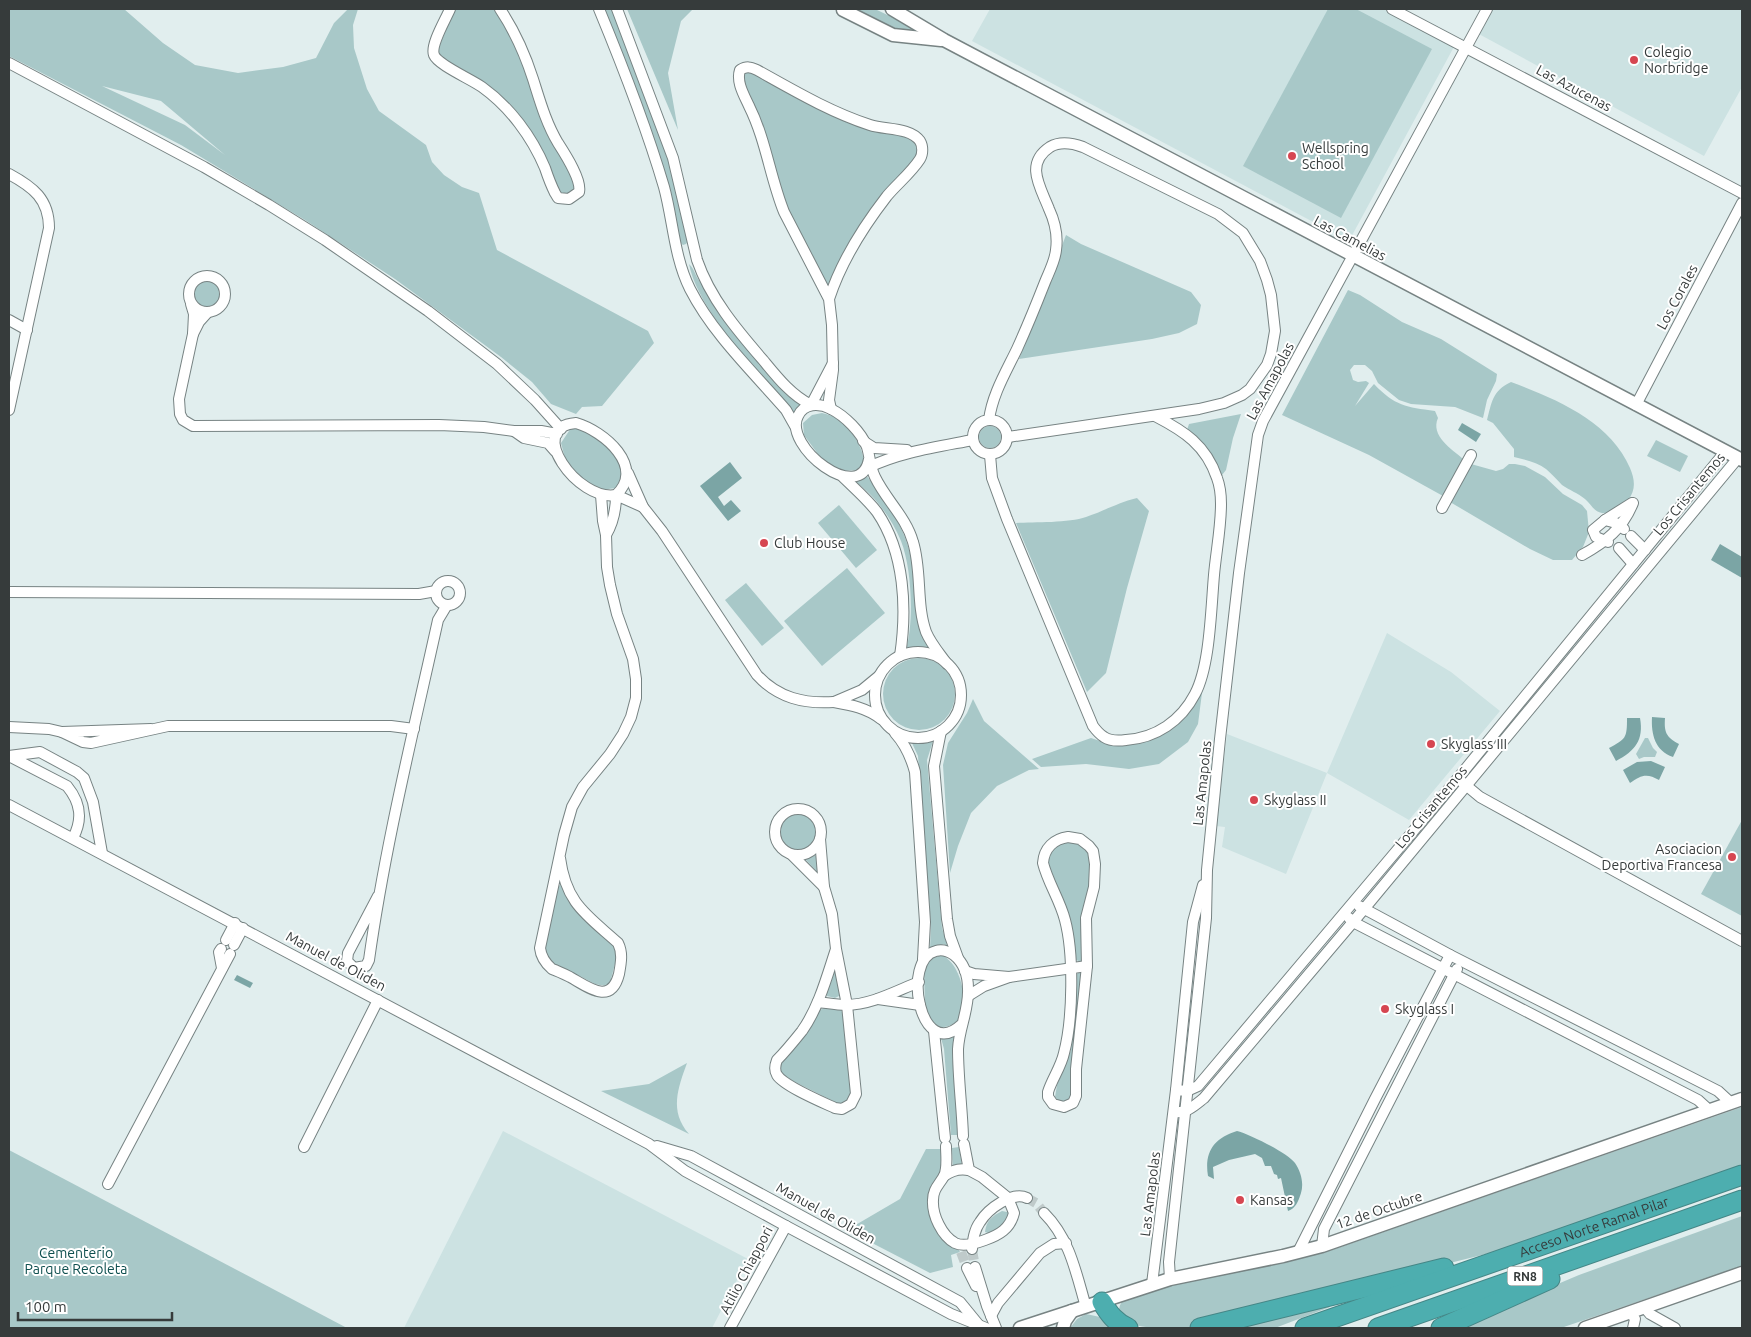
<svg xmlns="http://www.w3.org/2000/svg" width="1751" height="1337" viewBox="0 0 1751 1337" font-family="Ubuntu,sans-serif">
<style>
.built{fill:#cce2e2}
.green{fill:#a8c8c8;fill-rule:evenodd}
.water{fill:#7ba5a5}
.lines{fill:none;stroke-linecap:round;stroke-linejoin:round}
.minor-tunnel{stroke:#bfcaca;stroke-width:10;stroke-dasharray:10 5;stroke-linecap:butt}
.minor-casing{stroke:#778383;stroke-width:12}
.tertiary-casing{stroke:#778383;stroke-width:15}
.motorway-casing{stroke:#458686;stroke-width:21}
.minor{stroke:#fff;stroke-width:10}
.tertiary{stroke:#fff;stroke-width:12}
.motorway{stroke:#4daeaf;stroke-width:19}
.poi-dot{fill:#d64651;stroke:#fff;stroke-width:2}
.labels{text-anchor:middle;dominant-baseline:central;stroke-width:4;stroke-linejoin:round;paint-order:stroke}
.shield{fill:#fff;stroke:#727676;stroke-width:1}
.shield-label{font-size:12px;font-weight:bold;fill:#363b3b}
.poi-label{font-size:14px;fill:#363b3b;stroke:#fff;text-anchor:start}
.street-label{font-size:14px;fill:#363b3b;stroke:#fff}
.park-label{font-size:14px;fill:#0d4e4e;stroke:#fff}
</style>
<rect width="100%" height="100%" fill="#e1eeee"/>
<!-- built -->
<g class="built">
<polygon points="990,9 1389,9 1456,43 1349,241 972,41"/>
<polygon points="1490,9 1742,9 1742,87 1704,156 1477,33"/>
<polygon points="1387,633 1451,672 1500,711 1409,820 1327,773 1286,874 1222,847 1225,827 1216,826 1227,734 1327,773"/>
<polygon points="503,1131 748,1259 712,1328 404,1328"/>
</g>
<!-- green -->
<g class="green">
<path d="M9,9h115l39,34 32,22 43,8 45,-6 33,-9 18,-35 14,-14h10l-5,16 1,23 13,41 12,22 47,34 6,17 12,13 18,12 17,6 18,57 151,81 6,12 -52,63 -20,1 -6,7 -25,-10 -19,-22 -31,-25 -106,-78 -90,-59 -124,-75 -172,-89zM102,86l59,15 64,54 -40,-30z"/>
<path d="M455,9h40l9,14 12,24 61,140 -9,8 -8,-3c-18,-38 -33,-76 -66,-102 -16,-13 -35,-22 -53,-32l-3,-9z"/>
<polygon points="603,9 612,9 615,15 664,143 682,207 688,241 686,244 683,245 680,242 665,176 652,133"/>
<polygon points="627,9 693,9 681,21 668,73 678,130"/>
<polygon points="856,9 875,9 921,31 895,29"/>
<polygon points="1328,9 1356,9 1432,49 1341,218 1243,166"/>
<polygon points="745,67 842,115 907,132 922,150 887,196 829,299 784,212 740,70"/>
<polygon points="1066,235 1081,244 1191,292 1201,305 1197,324 1179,333 1152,339 1019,359"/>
<path d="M689,264c7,6 6,15 14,20l72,98 13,14 15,9 -9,10 -5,-8c-31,-36 -91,-96 -100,-143z"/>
<circle cx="206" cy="293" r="15"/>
<path d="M1348,290l12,5 42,27 39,17 56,35 -1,7 -9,19 -4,18 -28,-11 -44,-3 -12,-4 -21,-17 -6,-12 -7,-6h-11l-4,5 3,10 5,2 8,-1 3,2 -14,23 19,-22c21,22 32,23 61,27l3,7c-8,18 14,31 25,41l-20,37 -74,-41 -87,-40z"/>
<path d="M1511,382c45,17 99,39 119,86 5,12 6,22 -2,32 -5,7 -17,14 -26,13 -8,-1 -11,-9 -17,-14 -7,-6 -16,-9 -23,-14 -5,-5 -10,-11 -16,-16 -9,-7 -20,-9 -32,-12v-8l-21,-26 -6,-3c5,-18 5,-29 24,-38z"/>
<path d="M822,413c5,1 11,3 16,5 10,7 28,32 25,45 0,2 -4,6 -4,7l-19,1 -17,-10 -19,-26 -1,-12 9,-8z"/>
<path d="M1241,414l-8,24 -7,32 -4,5c-10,-18 -17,-33 -35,-45l2,-6z"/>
<circle cx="990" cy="437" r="11"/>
<polygon points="578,427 608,445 622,464 623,481 616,488 601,490 587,483 573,470 565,458 561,443 571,428"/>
<polygon points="1656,440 1688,456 1680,472 1647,456"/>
<polygon points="1471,464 1496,471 1503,469 1509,464 1515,464 1525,466 1545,477 1563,494 1582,505 1587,511 1589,532 1583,547 1572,560 1553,560 1530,549 1450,502"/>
<path d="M866,475c20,25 41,55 46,88 4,30 1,60 18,87l-7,-2 -17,2c8,-28 6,-81 -5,-109 -9,-22 -27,-47 -47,-60z"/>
<path d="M1137,498l12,13 -22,77 -21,85 -19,19 -71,-169c19,-1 53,0 70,-6 18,-6 31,-14 51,-19z"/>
<polygon points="839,505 877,550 856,568 818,523"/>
<polygon points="847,568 885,613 822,666 784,621"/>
<polygon points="746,583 784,628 762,646 725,600"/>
<circle cx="919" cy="694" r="36"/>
<polygon points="1203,685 1198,724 1188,742 1159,764 1129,769 1086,764 1041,767 1032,759 1091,738 1100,741 1120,744 1160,734"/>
<polygon points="973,699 984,721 1039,769 1029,770 997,786 971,813 958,846 950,873 943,765 948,743 967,713"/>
<polygon points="1645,738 1648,738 1653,748 1657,752 1655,757 1644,757 1639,759 1636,754"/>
<polygon points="933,741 927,760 942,928 948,948 944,944 930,949 931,926 918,756 912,743"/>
<circle cx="798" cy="832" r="18"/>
<polygon points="1742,820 1742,916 1701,894"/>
<path d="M1075,840c13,8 15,11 18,27l-9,91 -3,4 -5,-2c-1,-16 -3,-32 -8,-47 -7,-20 -17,-34 -20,-55 8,-13 11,-17 27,-18z"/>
<polygon points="817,855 820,875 805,859"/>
<path d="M561,884l52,57 5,11 -8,31c-9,6 -19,-1 -28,-6 -11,-5 -26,-9 -33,-18 -10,-13 5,-56 8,-71z"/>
<path d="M942,955c15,8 21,28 22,45 1,6 -2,14 -4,20l-11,6 -10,2 -6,-5 -8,-15 -1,-39 8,-11z"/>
<polygon points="1081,971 1083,975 1072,1097 1068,1102 1060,1102 1055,1097 1057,1085 1071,1050 1077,974"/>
<polygon points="834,972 838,973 843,994 835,998 827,996 826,991"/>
<polygon points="828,1006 841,1010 844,1016 851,1097 848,1101 841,1105 783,1076 779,1067 818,1011"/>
<polygon points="956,1037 952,1050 958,1135 951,1135 944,1049 941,1038"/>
<path d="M687,1063c-9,25 -18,48 2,71l-88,-43 48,-7z"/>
<path d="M1742,1107v58l-252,88 -297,74c-16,1 -71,6 -74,-16 0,-8 5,-12 11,-16l202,-45z"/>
<polygon points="959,1147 962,1165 953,1167 952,1148"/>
<polygon points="926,1149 943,1149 940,1175 932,1185 929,1200 960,1252 951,1255 953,1267 930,1273 847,1230 900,1199"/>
<polygon points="9,1150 347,1328 9,1328"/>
<path d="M1002,1211l10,2 -5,11 -16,10 -6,-2c1,-11 7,-16 17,-21z"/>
<polygon points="1742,1216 1742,1266 1561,1328 1453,1328 1579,1275"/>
<polygon points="1327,1304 1330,1307 1275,1328 1227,1328"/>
<polygon points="1086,1314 1100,1317 1116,1328 1070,1328 1077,1319"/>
</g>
<!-- water -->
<g class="water">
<polygon points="1462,423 1481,434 1476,442 1458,430"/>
<polygon points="730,462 742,478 718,497 724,506 731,500 741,511 728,521 700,486"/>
<polygon points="1720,544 1742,557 1742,578 1711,560"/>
<path d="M1652,717l13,1c-1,14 1,19 14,26l-6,13c-18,-6 -22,-23 -21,-40z"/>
<path d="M1627,718h13c4,22 -5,33 -24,43l-7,-13c17,-9 18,-10 18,-30z"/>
<path d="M1651,761l14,6 -6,13c-12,-7 -18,-5 -29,3l-7,-13 14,-8z"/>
<polygon points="237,975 253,983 250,988 234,980"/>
<path d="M1237,1131c12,3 51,22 58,32 6,9 9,20 6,30 -3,9 -5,15 -13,18l-7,-33 -3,1 -1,-4 -3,-1 -3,-8h-6l-3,-8 -7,-4 -26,6 -16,7 1,12 -6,-3c-4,-24 6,-38 29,-45z"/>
</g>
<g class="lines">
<!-- minor-tunnel -->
<g class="minor-tunnel">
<polyline points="1027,1198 1036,1203 1044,1213"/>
<polyline points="972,1250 975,1267"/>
<polyline points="961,1252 967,1268"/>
</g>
<defs>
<g id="minor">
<path d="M450,9c-4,10 -20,36 -16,46 4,10 37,24 48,32 28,20 50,50 63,81 3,9 6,17 10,25l3,5 11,1 10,-7c3,-12 -14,-38 -21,-49 -12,-20 -18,-42 -25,-64 -8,-25 -19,-49 -33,-70"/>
<path d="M599,9c24,58 47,117 65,178 9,33 10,70 26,102 23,45 63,83 96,121l9,16"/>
<path d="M617,9l56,149 24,102c13,38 40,70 66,100 14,17 28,35 48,45l22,-42"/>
<polyline points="1392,9 1742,193"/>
<polyline points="9,63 204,167 269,205 325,240 428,311 497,364 535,400 561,429"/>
<path d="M9,174c24,13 40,25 40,54l-40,182"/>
<circle cx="207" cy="294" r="18"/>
<path d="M829,299c12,-37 34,-72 58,-103 10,-12 24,-23 33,-37 3,-5 3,-13 0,-18 -10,-14 -35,-11 -50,-16 -40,-13 -77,-35 -113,-55 -7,-3 -10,-4 -17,0 -4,12 4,25 9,36 17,34 21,71 35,106l45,87 3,26 1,45 -4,30 2,9"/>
<polyline points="191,304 194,314 193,334 199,322 208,312"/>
<polyline points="9,320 27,330"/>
<polyline points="193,334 179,399 180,414 183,420 193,426 439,425 484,427 514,431"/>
<polyline points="1636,405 1742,203"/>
<circle cx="990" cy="437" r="17"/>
<path d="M989,420c3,-25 17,-48 28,-71 10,-22 19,-44 28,-67 4,-10 10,-21 11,-32 2,-14 -1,-28 -7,-41 -8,-21 -25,-45 1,-62 10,-6 22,-4 33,0l135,67 25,19 17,28 7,19 4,15 4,36 -4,23 -4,11 -17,24 -8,6 -18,8 -25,6 -191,28"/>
<path d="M576,423c28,8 70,44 40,72 -38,7 -92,-68 -40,-72z"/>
<polyline points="863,441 874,448 907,450"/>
<polyline points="555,451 548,443 524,438 514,431 541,431 557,434"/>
<path d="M990,455l2,23 15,41 86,207c3,4 6,8 11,11 6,4 15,4 22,3 30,-2 55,-19 69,-46 15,-28 16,-85 19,-119 2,-23 7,-47 7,-71 0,-8 -1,-18 -4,-26 -11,-33 -33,-47 -62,-62"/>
<path d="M869,459c-8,48 -87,-13 -71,-43 6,-13 21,-13 33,-7 14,7 30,23 36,38 3,10 3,20 8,30 11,23 31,40 38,65 9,29 3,62 13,90 5,12 14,22 21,32"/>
<path d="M867,468c33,-16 70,-21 106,-28"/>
<path d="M628,473l15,34 19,24 95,144c21,23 47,29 77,27"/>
<path d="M842,476c12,12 25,23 35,36 28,41 30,97 23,144"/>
<polyline points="1442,508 1471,455"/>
<polyline points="1605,520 1632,503"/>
<path d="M606,535c7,-12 10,-26 10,-40l27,12"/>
<polyline points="1631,536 1645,550"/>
<polyline points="1608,542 1596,537 1593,530 1605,520 1616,523 1624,529"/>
<polyline points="1619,548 1633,564"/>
<path d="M1582,555c24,-13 41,-27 51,-52"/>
<circle cx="448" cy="593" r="12"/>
<polyline points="9,592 419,594 436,591"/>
<circle cx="918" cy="695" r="43"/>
<path d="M879,676l-17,14 -28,12c17,3 33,6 47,17"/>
<polyline points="9,727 49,729 62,732"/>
<polyline points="151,729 62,732 83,742 91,743 168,726 391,726 414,729"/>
<polyline points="941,731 934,766 947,919 950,936 958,958"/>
<path d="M895,733c11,12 16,24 20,39l10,150 -2,37"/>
<polyline points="9,756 40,752 77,772 84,778 93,802 102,853"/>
<path d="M9,756l58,30c14,17 16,33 6,52"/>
<polyline points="1462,782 1480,797 1742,941"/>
<polyline points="9,805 649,1144 685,1171 786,1226 951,1314 986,1328"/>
<circle cx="798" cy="832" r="23"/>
<path d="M1068,837l12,2 9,7 4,5 2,13 -1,23 -8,31 1,48 -11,103v27l-3,7 -9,4 -11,-3 -5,-7v-5c4,-13 13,-25 16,-39 9,-34 10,-99 1,-133 -5,-20 -17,-37 -22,-57 1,-15 11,-24 25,-26z"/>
<polyline points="792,855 824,887 820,839"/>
<path d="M560,858c6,46 27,57 58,85 5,10 3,20 1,31 -8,32 -31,13 -49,3 -6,-3 -12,-6 -18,-8 -7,-6 -11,-12 -12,-21l24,-113 8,-28 11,-20 27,-33 13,-20 8,-17 5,-19v-19l-3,-20 -16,-45 -7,-29 -3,-18 -1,-32 -3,-14 -2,-26"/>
<path d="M824,887l8,27 4,35 11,56 9,89 -5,10 -9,5 -7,-1c-13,-6 -51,-22 -58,-33 -3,-5 -2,-10 0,-15 9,-9 17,-19 25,-29 17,-24 25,-55 34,-82"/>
<path d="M378,896l-30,57 -1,8 7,7 12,-2 3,-6c16,-114 44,-227 69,-340l9,-15"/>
<polyline points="1359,906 1450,955 1718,1091 1731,1103"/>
<polyline points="1349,918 1353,922 1698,1100 1709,1110"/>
<polyline points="226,940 235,923"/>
<polyline points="234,945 243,928"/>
<polyline points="221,949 219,952 222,968"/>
<polyline points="965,971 974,974 1009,977 984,986 968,996"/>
<polyline points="1009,977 1087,966"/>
<polyline points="878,999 920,1005"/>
<path d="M818,1002c9,1 19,3 28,3 25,0 50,-14 73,-23"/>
<path d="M961,1025c-41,38 -60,-66 -25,-74 6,-2 12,0 18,4 10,8 14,21 14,34 1,21 -9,39 -10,60 0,29 4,58 5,87"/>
<polyline points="934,1031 945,1138"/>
<polyline points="1176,1090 1187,1091 1198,1086 1458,778 1725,452"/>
<path d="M1174,1112c12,2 21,-7 30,-14l160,-189 374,-451"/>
<polyline points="657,1146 691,1156 960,1302 978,1324"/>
<path d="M946,1146c0,9 2,22 -2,30 -5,9 -11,13 -11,24 -1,15 9,36 22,43 8,4 22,0 30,-3 14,-5 25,-11 29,-27l-6,-15 -26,-21 -13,-7 -5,-26"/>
<polyline points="304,1147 378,1000"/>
<path d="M944,1176c8,-6 15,-8 25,-6"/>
<polyline points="108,1184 230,954"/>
<path d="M1044,1213c26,26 32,60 42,94"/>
<polyline points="1322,1246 1324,1229 1457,969"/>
<path d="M972,1249c1,-9 2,-19 8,-27 8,-13 32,-31 47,-24"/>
<polyline points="1298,1252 1375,1099 1450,955"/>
<polyline points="975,1267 987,1306 996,1328"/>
<polyline points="967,1268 976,1286"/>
<polyline points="1170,1279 1169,1262 1206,918 1207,870 1220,739 1239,573 1258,435 1263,421 1487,9"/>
<polyline points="1152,1284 1176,1090 1193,922 1203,885"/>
<polyline points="1645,1308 1650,1314 1675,1328"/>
<polyline points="1631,1313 1635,1319 1633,1328"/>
<polyline points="991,1316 998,1303 1040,1253 1054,1244 1066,1243"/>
<polyline points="730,1328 786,1226"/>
</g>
<g id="tertiary">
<polyline points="844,9 843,10 893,35 941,40"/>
<polyline points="892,9 944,40 1742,460"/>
<polyline points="1020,1328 1170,1279 1283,1256 1322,1246 1742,1099"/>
<polyline points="1063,1328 1065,1321 1072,1311"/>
<polyline points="1585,1328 1742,1273"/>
</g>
<g id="motorway">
<path d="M1102,1302c7,12 13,20 26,26"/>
<polyline points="1200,1328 1444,1268"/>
<path id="s1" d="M1305,1328l437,-153"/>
<polyline points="1378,1328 1742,1200"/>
<polyline points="1441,1328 1550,1279"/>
</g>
</defs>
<!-- minor casing -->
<use href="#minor" class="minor-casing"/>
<!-- tertiary casing -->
<use href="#tertiary" class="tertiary-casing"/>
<!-- motorway casing -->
<use href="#motorway" class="motorway-casing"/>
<!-- minor -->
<use href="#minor" class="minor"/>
<!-- tertiary -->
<use href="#tertiary" class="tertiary"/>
<!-- motorway -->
<use href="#motorway" class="motorway"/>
</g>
<!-- markers -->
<g class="poi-dot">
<circle cx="1634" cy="60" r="5"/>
<circle cx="1292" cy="156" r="5"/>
<circle cx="764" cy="543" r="5"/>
<circle cx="1431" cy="744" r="5"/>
<circle cx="1254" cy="800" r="5"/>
<circle cx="1732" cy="857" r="5"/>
<circle cx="1385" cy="1009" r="5"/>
<circle cx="1240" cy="1200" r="5"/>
</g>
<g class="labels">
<!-- shield labels -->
<rect class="shield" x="1507.5" y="1266.5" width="35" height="19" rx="4"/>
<g class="shield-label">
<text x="1525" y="1276">RN8</text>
</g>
<!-- poi labels -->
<g class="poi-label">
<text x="1644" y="52">Colegio<tspan x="1644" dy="16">Norbridge</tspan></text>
<text x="1302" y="148">Wellspring<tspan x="1302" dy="16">School</tspan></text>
<text x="774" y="543">Club House</text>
<text x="1441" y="744">Skyglass III</text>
<text x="1264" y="800">Skyglass II</text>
<text x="1722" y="849" text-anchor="end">Asociacion<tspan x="1722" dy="16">Deportiva Francesa</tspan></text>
<text x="1395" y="1009">Skyglass I</text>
<text x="1250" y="1200">Kansas</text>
</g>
<!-- street labels -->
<g class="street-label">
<text transform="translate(1574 88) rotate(28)">Las Azucenas</text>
<text transform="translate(1350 238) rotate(28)">Las Camelias</text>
<text transform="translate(1677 297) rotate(-62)">Los Corales</text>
<text transform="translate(1270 381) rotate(-62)">Las Amapolas</text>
<text transform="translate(1689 494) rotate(-50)">Los Crisantemos</text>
<text transform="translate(1202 783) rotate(-84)">Las Amapolas</text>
<text transform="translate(1431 807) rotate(-50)">Los Crisantemos</text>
<text transform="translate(336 961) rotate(28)">Manuel de Oliden</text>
<text transform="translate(1150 1194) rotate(-83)">Las Amapolas</text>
<text transform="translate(1379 1210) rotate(-19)">12 de Octubre</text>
<text transform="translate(826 1213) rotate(29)">Manuel de Oliden</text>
<text stroke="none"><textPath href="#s1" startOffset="306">Acceso Norte Ramal Pilar</textPath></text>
<text transform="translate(746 1270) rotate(-62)">Atilio Chiappori</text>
</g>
<!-- park labels -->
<g class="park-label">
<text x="76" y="1253">Cementerio<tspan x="76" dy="16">Parque Recoleta</tspan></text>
</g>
</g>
<!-- border -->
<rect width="1751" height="1337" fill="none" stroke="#363b3b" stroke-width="20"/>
<!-- scale -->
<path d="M18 1312v8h154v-8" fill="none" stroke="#363b3b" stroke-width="2.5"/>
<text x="25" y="1312" font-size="15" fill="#363b3b" stroke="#ffffff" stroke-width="4" paint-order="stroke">100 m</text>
</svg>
